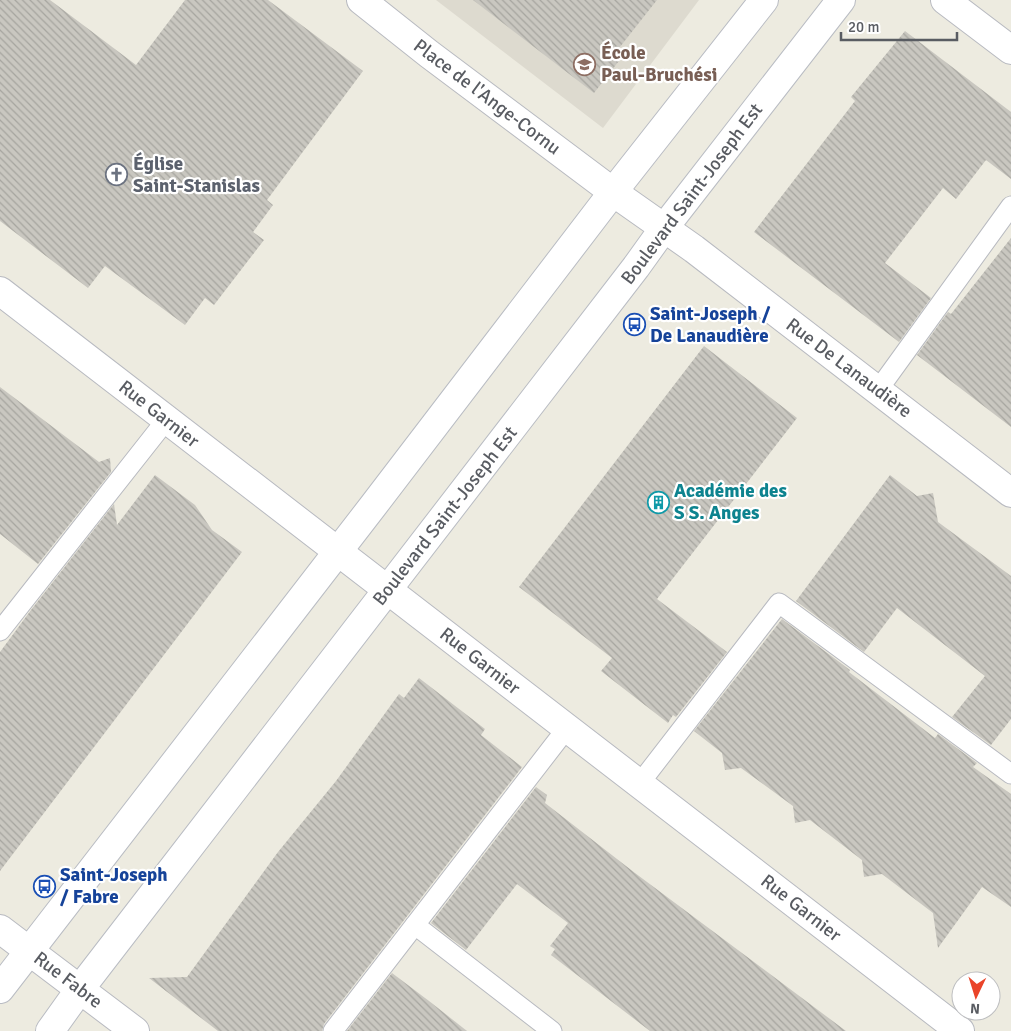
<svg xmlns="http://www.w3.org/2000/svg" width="1011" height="1031" viewBox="0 0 1011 1031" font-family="Signika,sans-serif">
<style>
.education{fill:#dddacf}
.building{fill:url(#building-back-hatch)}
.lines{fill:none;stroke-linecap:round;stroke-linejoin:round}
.service-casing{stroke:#b8bac0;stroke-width:21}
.pedestrian-casing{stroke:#b8bac0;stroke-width:30}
.minor-casing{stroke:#b8bac0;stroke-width:30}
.secondary-casing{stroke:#b9bcc3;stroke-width:30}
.service{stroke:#fff;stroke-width:19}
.pedestrian{stroke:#fff;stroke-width:28}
.minor{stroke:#fff;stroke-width:28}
.secondary{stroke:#fff;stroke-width:28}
.labels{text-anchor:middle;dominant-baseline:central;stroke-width:4.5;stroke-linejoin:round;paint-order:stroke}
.education-label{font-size:19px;font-weight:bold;fill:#785e54;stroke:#fff;text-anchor:start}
.street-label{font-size:19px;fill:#595c62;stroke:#fff}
.worship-label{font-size:19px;font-weight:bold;fill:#5b616d;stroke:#fff;text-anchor:start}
.transit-label{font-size:19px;font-weight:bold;fill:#164399;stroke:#fff;text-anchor:start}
.culture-label{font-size:19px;font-weight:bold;fill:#0d838f;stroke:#fff;text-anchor:start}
</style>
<defs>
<pattern id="building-back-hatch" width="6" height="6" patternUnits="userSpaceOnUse" patternTransform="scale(1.25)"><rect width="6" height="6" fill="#c9c7c0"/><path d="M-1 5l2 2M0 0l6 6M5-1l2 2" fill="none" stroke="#a6a59f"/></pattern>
</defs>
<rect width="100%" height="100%" fill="#edebe0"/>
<!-- education -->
<polygon class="education" points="436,0 699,0 603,128"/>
<!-- building -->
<g class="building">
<polygon points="0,0 50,0 136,65 185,0 268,0 363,71 267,200 273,205 253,232 264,240 214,305 205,298 185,325 105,266 88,288 0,221"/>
<polygon points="473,0 657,0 616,52 622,57 594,93"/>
<polygon points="905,31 1011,112 1011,179 986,160 956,199 943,188 885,263 931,298 899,342 754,232 855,101 851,97"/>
<polygon points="1011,238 1011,427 917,355 948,312 951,314"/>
<polygon points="704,346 797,418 657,599 727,652 676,717 673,715 668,723 601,671 612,658 519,587"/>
<polygon points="0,387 99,462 110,458 111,472 38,564 0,534"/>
<polygon points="155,475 195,505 212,530 242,552 0,871 0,652 31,610 114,504 117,525"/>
<polygon points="890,475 917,496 933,493 938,522 1011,576 1011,719 991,745 952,717 985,676 897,608 864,652 796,601"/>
<polygon points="782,619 850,670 849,672 935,738 938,734 977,763 973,767 1011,794 1011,907 982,887 938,948 933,913 882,874 864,877 862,860 810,820 795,823 793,806 741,768 725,770 722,753 694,731"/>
<polygon points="419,678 485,729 481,735 522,767 324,1024 322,1031 218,1031 149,978 187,977 278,852 336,781 399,694 404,698"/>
<polygon points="536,787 547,795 545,803 635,873 846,1031 650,1031 551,955 555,949 550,946 568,923 517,884 466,950 431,923"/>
<polygon points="392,973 429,1001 467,1031 347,1031"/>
</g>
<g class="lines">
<defs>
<g id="service">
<polyline points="878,390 1011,206"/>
<polyline points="0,631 167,419"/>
<polyline points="640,783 779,603 1011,774"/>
<polyline points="415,925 552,1031"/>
<polyline points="333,1031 567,728"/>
</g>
<polyline id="pedestrian" points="361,0 429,54 613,192"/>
<g id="minor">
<polyline points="945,0 1011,50"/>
<polyline points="613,192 694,249 1011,493"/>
<polyline points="0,291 960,1031"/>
<polyline points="0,929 135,1031"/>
</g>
<g id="secondary">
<polyline points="0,989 373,506 613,192 764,0"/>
<polyline points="50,1031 80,989 636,267 664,228 841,0"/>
</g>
</defs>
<!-- service casing -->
<use href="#service" class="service-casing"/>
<!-- pedestrian casing -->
<use href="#pedestrian" class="pedestrian-casing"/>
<!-- minor casing -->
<use href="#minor" class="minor-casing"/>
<!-- secondary casing -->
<use href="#secondary" class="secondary-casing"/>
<!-- service -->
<use href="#service" class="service"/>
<!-- pedestrian -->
<use href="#pedestrian" class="pedestrian"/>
<!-- minor -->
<use href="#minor" class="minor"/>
<!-- secondary -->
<use href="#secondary" class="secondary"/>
</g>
<!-- icons -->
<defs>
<symbol id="school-ring" viewBox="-11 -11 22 22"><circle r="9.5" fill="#fff" stroke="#8d6e63" stroke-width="1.5"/><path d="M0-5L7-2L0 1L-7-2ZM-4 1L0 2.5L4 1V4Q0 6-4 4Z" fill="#8d6e63"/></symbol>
<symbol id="church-ring" viewBox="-11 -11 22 22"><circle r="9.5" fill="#fff" stroke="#6b7280" stroke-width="1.5"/><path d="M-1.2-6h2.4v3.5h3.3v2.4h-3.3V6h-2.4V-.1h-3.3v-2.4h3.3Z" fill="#6b7280"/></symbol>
<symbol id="bus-ring" viewBox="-11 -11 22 22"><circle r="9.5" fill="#fff" stroke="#1a4fb4" stroke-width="1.5"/><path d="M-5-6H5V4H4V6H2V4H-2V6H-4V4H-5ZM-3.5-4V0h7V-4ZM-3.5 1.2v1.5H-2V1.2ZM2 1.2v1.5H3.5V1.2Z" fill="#1a4fb4"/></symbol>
<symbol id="building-ring" viewBox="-11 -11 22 22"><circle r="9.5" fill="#fff" stroke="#0f9aa8" stroke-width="1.5"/><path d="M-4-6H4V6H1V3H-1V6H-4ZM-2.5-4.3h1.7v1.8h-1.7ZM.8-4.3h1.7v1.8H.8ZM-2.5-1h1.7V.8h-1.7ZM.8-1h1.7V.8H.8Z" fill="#0f9aa8"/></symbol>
</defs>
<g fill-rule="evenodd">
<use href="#school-ring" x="572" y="52" width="25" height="25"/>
<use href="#church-ring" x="104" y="162" width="25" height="25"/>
<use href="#bus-ring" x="622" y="312" width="25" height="25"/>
<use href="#building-ring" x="646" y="490" width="25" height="25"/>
<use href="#bus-ring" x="32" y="874" width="25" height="25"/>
</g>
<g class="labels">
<!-- education labels -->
<g class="education-label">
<text x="601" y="53">École<tspan x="601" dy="22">Paul-Bruchési</tspan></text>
</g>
<!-- street labels -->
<g class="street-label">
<text transform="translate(487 97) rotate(37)">Place de l'Ange-Cornu</text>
<text transform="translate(692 194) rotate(-53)">Boulevard Saint-Joseph Est</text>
<text transform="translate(849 368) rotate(37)">Rue De Lanaudière</text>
<text transform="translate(159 414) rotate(38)">Rue Garnier</text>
<text transform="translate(445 516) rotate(-52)">Boulevard Saint-Joseph Est</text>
<text transform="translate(480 661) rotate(38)">Rue Garnier</text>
<text transform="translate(801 908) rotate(38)">Rue Garnier</text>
<text transform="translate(68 980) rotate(37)">Rue Fabre</text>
</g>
<!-- worship labels -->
<g class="worship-label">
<text x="133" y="164">Église<tspan x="133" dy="22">Saint-Stanislas</tspan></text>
</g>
<!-- transit labels -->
<g class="transit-label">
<text x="650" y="314">Saint-Joseph /<tspan x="650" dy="22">De Lanaudière</tspan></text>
<text x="60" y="875">Saint-Joseph<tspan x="60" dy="22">/ Fabre</tspan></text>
</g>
<!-- culture labels -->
<g class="culture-label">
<text x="674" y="491">Académie des<tspan x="674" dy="22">S S. Anges</tspan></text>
</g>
</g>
<!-- north arrow -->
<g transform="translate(976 996) rotate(184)"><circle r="24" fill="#ffffff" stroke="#bdbec0"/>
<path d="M0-4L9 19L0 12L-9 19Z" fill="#ea4429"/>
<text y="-8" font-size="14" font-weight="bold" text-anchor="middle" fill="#595c62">N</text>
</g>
<!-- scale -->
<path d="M841 32v8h116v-8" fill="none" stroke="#595c62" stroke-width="2.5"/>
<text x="848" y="32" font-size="15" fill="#595c62" stroke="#ffffff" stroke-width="4" paint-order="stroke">20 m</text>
</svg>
